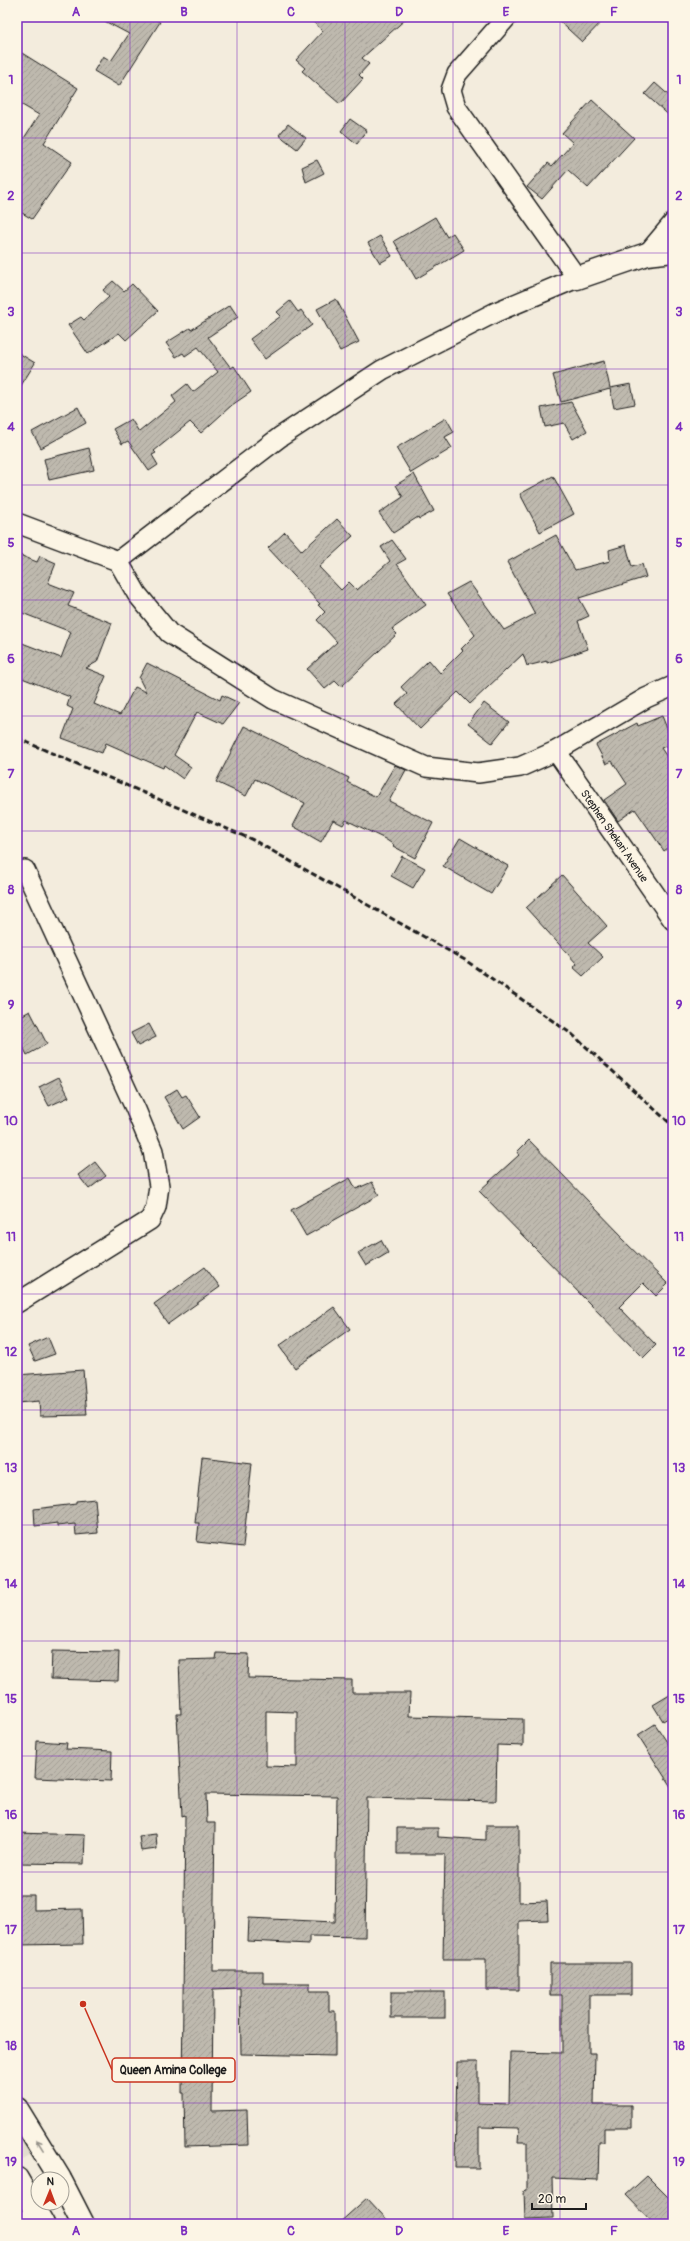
<svg xmlns="http://www.w3.org/2000/svg" width="690" height="2241" viewBox="0 0 690 2241" font-family="Pangolin,sans-serif">
<style>
.built{fill:#e3ddcf}
.building{fill:url(#building-hatch);stroke:#1c1c1c;fill-rule:evenodd}
.lines{fill:none;stroke-linecap:round;stroke-linejoin:round}
.lane-casing{stroke:#1c1c1c;stroke-width:13}
.street-casing{stroke:#1c1c1c;stroke-width:22}
.secondary-casing{stroke:#1c1c1c;stroke-width:25}
.primary-casing{stroke:#1c1c1c;stroke-width:25}
.lane{stroke:#fcf5e5;stroke-width:10}
.street{stroke:#fcf5e5;stroke-width:19}
.secondary{stroke:#fcf5e5;stroke-width:22}
.primary{stroke:#fcf5e5;stroke-width:22}
.rail{stroke:#1c1c1c;stroke-width:3;stroke-dasharray:6 3;stroke-linecap:butt}
.oneway{stroke:#97938b}
.grid{fill:none;stroke:#7b2cbf;stroke-width:1;stroke-opacity:0.55}
.labels{text-anchor:middle;dominant-baseline:central;stroke-width:3;stroke-linejoin:round;paint-order:stroke}
.street-label{font-size:11px;fill:#1c1c1c;stroke:#fcf5e5}
.leader{fill:none;stroke:#c8321e;stroke-width:1.5}
.callout-dot{fill:#c8321e;stroke:#fcf5e5;stroke-width:1.5}
.callout{fill:#fcf5e5;stroke:#c8321e;stroke-width:1.5}
.callout-label{font-size:12px;text-anchor:middle;font-weight:bold;fill:#1c1c1c}
.neatline{fill:none;stroke:#7b2cbf;stroke-width:1.5}
.grid-label{font-size:13px;text-anchor:middle;font-weight:bold;fill:#7b2cbf}
</style>
<defs>
<pattern id="building-hatch" width="6" height="6" patternUnits="userSpaceOnUse"><rect width="6" height="6" fill="#beb9ae"/><path d="M-1 1l2-2M0 6l6-6M5 7l2-2" fill="none" stroke="#a39e95"/></pattern>
</defs>
<rect width="100%" height="100%" fill="#f3ecdd"/>
<filter id="ink" filterUnits="userSpaceOnUse"><feTurbulence type="fractalNoise" baseFrequency=".025" numOctaves="2"/><feDisplacementMap in="SourceGraphic" scale="8" xChannelSelector="R" yChannelSelector="G"/><feConvolveMatrix kernelMatrix="1 2 1 2 8 2 1 2 1" color-interpolation-filters="sRGB"/></filter>
<g filter="url(#ink)">
<!-- built -->
<polygon class="built" points="17,2117 38,2151 17,2162"/>
<!-- building -->
<g class="building">
<polygon points="97,17 151,17 160,22 119,86 94,71 103,56 111,61 129,34"/>
<polygon points="308,17 408,17 362,58 369,64 359,75 363,79 340,104 302,71 305,68 296,60 323,31"/>
<polygon points="555,17 606,17 582,42"/>
<polygon points="17,50 78,88 44,143 72,162 32,219 17,210 17,149 39,115 17,102"/>
<polygon points="655,83 673,99 673,119 645,94"/>
<polygon points="592,100 634,138 588,188 568,170 542,199 527,187 548,163 552,166 573,143 562,133"/>
<polygon points="350,119 367,131 357,144 341,131"/>
<polygon points="288,124 306,138 297,149 279,135"/>
<polygon points="317,160 324,173 306,182 302,167"/>
<polygon points="435,217 447,237 453,233 464,250 416,279 394,241"/>
<polygon points="380,236 392,256 380,263 368,243"/>
<polygon points="113,281 124,291 132,284 158,311 126,340 119,333 88,354 68,325 81,317 84,320 109,297 103,290"/>
<polygon points="336,299 359,342 340,351 317,309"/>
<polygon points="290,301 298,312 301,310 312,325 265,359 250,339 281,316 277,312"/>
<polygon points="230,305 238,317 208,337 231,368 234,366 251,392 232,405 201,433 190,422 154,451 156,453 152,455 158,465 149,471 128,441 122,444 113,429 131,419 139,432 176,402 172,396 187,384 193,392 218,372 198,347 185,356 183,353 176,357 166,343 190,328 191,330"/>
<polygon points="17,352 35,363 17,392"/>
<polygon points="604,361 610,388 631,384 635,404 614,408 610,389 561,402 553,375"/>
<polygon points="571,402 587,431 573,439 564,423 545,427 541,408"/>
<polygon points="78,407 86,423 41,448 32,432"/>
<polygon points="446,418 454,432 445,437 452,448 411,473 396,448"/>
<polygon points="89,448 94,470 49,480 44,459"/>
<polygon points="414,474 434,511 419,519 418,517 393,533 379,513 403,497 396,485"/>
<polygon points="553,476 574,514 540,532 520,494"/>
<polygon points="337,519 353,536 319,567 341,590 349,582 357,590 390,561 381,547 392,540 406,559 397,564 426,605 392,629 397,634 341,687 335,681 325,689 307,669 337,642 317,620 325,612 318,605 320,604 268,548 285,532 302,551"/>
<polygon points="556,535 575,570 610,561 609,550 626,545 632,567 642,564 646,577 579,598 589,616 578,621 588,649 547,663 547,661 527,666 523,654 470,704 458,692 420,729 396,704 407,694 401,687 429,660 440,673 463,650 461,649 475,635 447,594 469,582 504,630 535,614 507,562"/>
<polygon points="17,554 37,562 40,556 56,563 48,583 74,593 68,606 112,623 97,662 86,668 106,676 94,704 120,715 135,687 146,692 139,678 147,663 220,700 222,695 239,703 223,724 197,712 174,755 191,767 183,779 164,765 163,768 106,743 102,753 62,738 73,709 67,706 70,697 17,676 17,641 61,658 71,632 17,611"/>
<polygon points="484,703 509,722 492,743 468,724"/>
<polygon points="662,716 673,743 661,748 673,766 673,844 664,851 635,809 618,821 604,800 627,784 612,761 606,764 596,745 637,723 638,726"/>
<polygon points="244,726 349,778 347,782 376,797 395,765 406,770 389,801 433,823 415,858 393,846 394,845 385,839 346,820 343,825 333,820 321,842 293,826 305,803 255,779 246,796 216,782"/>
<polygon points="460,838 508,866 491,894 443,866"/>
<polygon points="402,856 425,868 413,888 391,876"/>
<polygon points="562,875 607,926 588,943 603,957 583,976 573,967 577,964 526,908"/>
<polygon points="30,1011 47,1044 27,1055 17,1035 17,1018"/>
<polygon points="149,1024 156,1037 138,1046 131,1033"/>
<polygon points="59,1077 69,1097 49,1106 39,1087"/>
<polygon points="177,1089 182,1097 186,1095 200,1117 183,1129 164,1097"/>
<polygon points="529,1140 622,1236 621,1238 668,1284 656,1296 643,1283 619,1307 656,1345 643,1358 479,1191 519,1155 517,1152"/>
<polygon points="95,1162 106,1176 89,1189 78,1175"/>
<polygon points="350,1178 356,1189 372,1182 379,1195 306,1236 291,1210"/>
<polygon points="381,1240 388,1253 366,1266 358,1253"/>
<polygon points="205,1267 220,1287 168,1324 154,1304"/>
<polygon points="334,1307 350,1329 295,1368 279,1346"/>
<polygon points="48,1337 55,1354 35,1361 28,1346"/>
<polygon points="83,1370 87,1415 40,1416 39,1401 17,1403 17,1375"/>
<polygon points="202,1457 252,1463 243,1547 197,1542 199,1523 195,1523"/>
<polygon points="95,1499 98,1533 76,1535 75,1524 57,1526 57,1523 35,1526 34,1509 76,1504 76,1501"/>
<polygon points="52,1651 119,1652 118,1681 51,1679"/>
<path d="M217,1653l32,1 -1,24 104,2v13h58l-1,23 114,3v27l-26,-1 -1,56 -129,-3 -2,139 -56,-1v8l-61,-3 1,-23 86,4 2,-126 -131,-2 1,29h8l-2,148h50v12h47v8h19v20h6v45l-94,-2 -1,-66 -27,1 -1,122 35,-1 1,35 -63,2 -1,-54h-2l3,-278 -3,1 -5,-102h4l-2,-54 37,-1zM266,1711l31,1v55l-31,-1z"/>
<polygon points="673,1693 673,1715 663,1721 653,1705"/>
<polygon points="655,1724 673,1751 673,1790 638,1735"/>
<polygon points="37,1741 67,1743 66,1749 112,1751 111,1781 35,1778"/>
<polygon points="486,1825 519,1825 519,1902 547,1901 548,1920 519,1921 519,1990 486,1990 486,1959 443,1959 445,1854 397,1854 397,1828 438,1828 438,1837 486,1840"/>
<polygon points="17,1833 85,1835 84,1864 17,1863"/>
<polygon points="156,1834 157,1849 141,1851 139,1836"/>
<polygon points="17,1895 34,1895 34,1910 82,1909 83,1944 17,1945"/>
<polygon points="550,1963 631,1963 631,1995 589,1995 589,2053 595,2053 594,2105 631,2105 631,2128 604,2128 604,2142 599,2142 598,2180 552,2178 553,2218 525,2219 524,2191 527,2190 527,2142 518,2142 519,2128 479,2127 479,2168 455,2168 457,2062 478,2062 478,2103 509,2104 510,2052 562,2053 562,1995 550,1995"/>
<rect x="391" y="1992" width="54" height="26"/>
<polygon points="647,2176 673,2202 673,2224 654,2224 626,2195"/>
<polygon points="367,2198 391,2224 338,2224"/>
</g>
<g class="lines">
<defs>
<polyline id="lane" points="17,2219 35,2210"/>
<g id="street">
<polyline points="647,254 673,223"/>
<polyline points="17,523 118,561 280,437 382,370 496,312 577,278 456,107 451,90 457,74 507,17"/>
<polyline points="118,561 137,594 169,633 273,699 426,767 478,773 520,767 556,751 646,698 673,686"/>
<path id="s1" d="M556,751l117,169"/>
<polyline points="17,1303 150,1220 156,1207 159,1186 153,1151 136,1110 25,870"/>
</g>
<polyline id="secondary" points="577,278 647,254 673,251"/>
<g id="primary">
<polyline points="17,2109 60,2179"/>
<polyline points="17,2179 43,2224"/>
<polyline points="62,2183 83,2224"/>
</g>
</defs>
<!-- lane casing -->
<use href="#lane" class="lane-casing"/>
<!-- street casing -->
<use href="#street" class="street-casing"/>
<!-- secondary casing -->
<use href="#secondary" class="secondary-casing"/>
<!-- primary casing -->
<use href="#primary" class="primary-casing"/>
<!-- lane -->
<use href="#lane" class="lane"/>
<!-- street -->
<use href="#street" class="street"/>
<!-- secondary -->
<use href="#secondary" class="secondary"/>
<!-- primary -->
<use href="#primary" class="primary"/>
<!-- rail -->
<polyline class="rail" points="17,738 253,840 465,960 573,1035 673,1126"/>
</g>
<!-- one-way arrows -->
<defs><path id="oneway-shaft" d="M-6 0H5M1.5-3L5.5 0L1.5 3" fill="none" stroke-width="1.6" stroke-linecap="round" stroke-linejoin="round"/></defs>
<use class="oneway" href="#oneway-shaft" transform="translate(40 2145) rotate(-122)"/>
</g>
<!-- grid -->
<path class="grid" d="M130,17v2207M237,17v2207M345,17v2207M453,17v2207M560,17v2207M17,138h656M17,253h656M17,369h656M17,485h656M17,600h656M17,716h656M17,831h656M17,947h656M17,1063h656M17,1178h656M17,1294h656M17,1410h656M17,1525h656M17,1641h656M17,1756h656M17,1872h656M17,1988h656M17,2103h656"/>
<g class="labels">
<!-- street labels -->
<g class="street-label">
<text stroke="none"><textPath href="#s1" startOffset="103">Stephen Shekari Avenue</textPath></text>
</g>
</g>
<!-- callouts -->
<path class="leader" d="M83 2004L112 2070"/>
<circle class="callout-dot" cx="83" cy="2004" r="4"/>
<rect class="callout" x="112" y="2058" width="123" height="24" rx="4"/>
<g class="callout-label">
<text x="173" y="2074">Queen Amina College</text>
</g>
<!-- margin -->
<rect width="690" height="2241" fill="none" stroke="#fcf5e5" stroke-width="44"/>
<!-- north arrow -->
<g transform="translate(50 2191) rotate(1)"><circle r="19" fill="#fcf5e5" stroke="#a29e95"/>
<path d="M0-3L7 15L0 10L-7 15Z" fill="#c8321e"/>
<text y="-6" font-size="11" font-weight="bold" text-anchor="middle" fill="#1c1c1c">N</text>
</g>
<!-- scale -->
<path d="M532 2203v6h54v-6" fill="none" stroke="#1c1c1c" stroke-width="2"/>
<text x="538" y="2203" font-size="12" fill="#1c1c1c" stroke="#fcf5e5" stroke-width="3" paint-order="stroke">20 m</text>
<rect x="22" y="22" width="646" height="2197" class="neatline"/>
<g class="grid-label">
<text x="76" y="16">A</text>
<text x="184" y="16">B</text>
<text x="291" y="16">C</text>
<text x="399" y="16">D</text>
<text x="506" y="16">E</text>
<text x="614" y="16">F</text>
<text x="11" y="84">1</text>
<text x="679" y="84">1</text>
<text x="11" y="200">2</text>
<text x="679" y="200">2</text>
<text x="11" y="316">3</text>
<text x="679" y="316">3</text>
<text x="11" y="431">4</text>
<text x="679" y="431">4</text>
<text x="11" y="547">5</text>
<text x="679" y="547">5</text>
<text x="11" y="663">6</text>
<text x="679" y="663">6</text>
<text x="11" y="778">7</text>
<text x="679" y="778">7</text>
<text x="11" y="894">8</text>
<text x="679" y="894">8</text>
<text x="11" y="1009">9</text>
<text x="679" y="1009">9</text>
<text x="11" y="1125">10</text>
<text x="679" y="1125">10</text>
<text x="11" y="1241">11</text>
<text x="679" y="1241">11</text>
<text x="11" y="1356">12</text>
<text x="679" y="1356">12</text>
<text x="11" y="1472">13</text>
<text x="679" y="1472">13</text>
<text x="11" y="1588">14</text>
<text x="679" y="1588">14</text>
<text x="11" y="1703">15</text>
<text x="679" y="1703">15</text>
<text x="11" y="1819">16</text>
<text x="679" y="1819">16</text>
<text x="11" y="1934">17</text>
<text x="679" y="1934">17</text>
<text x="11" y="2050">18</text>
<text x="679" y="2050">18</text>
<text x="11" y="2166">19</text>
<text x="679" y="2166">19</text>
<text x="76" y="2235">A</text>
<text x="184" y="2235">B</text>
<text x="291" y="2235">C</text>
<text x="399" y="2235">D</text>
<text x="506" y="2235">E</text>
<text x="614" y="2235">F</text>
</g>
</svg>
